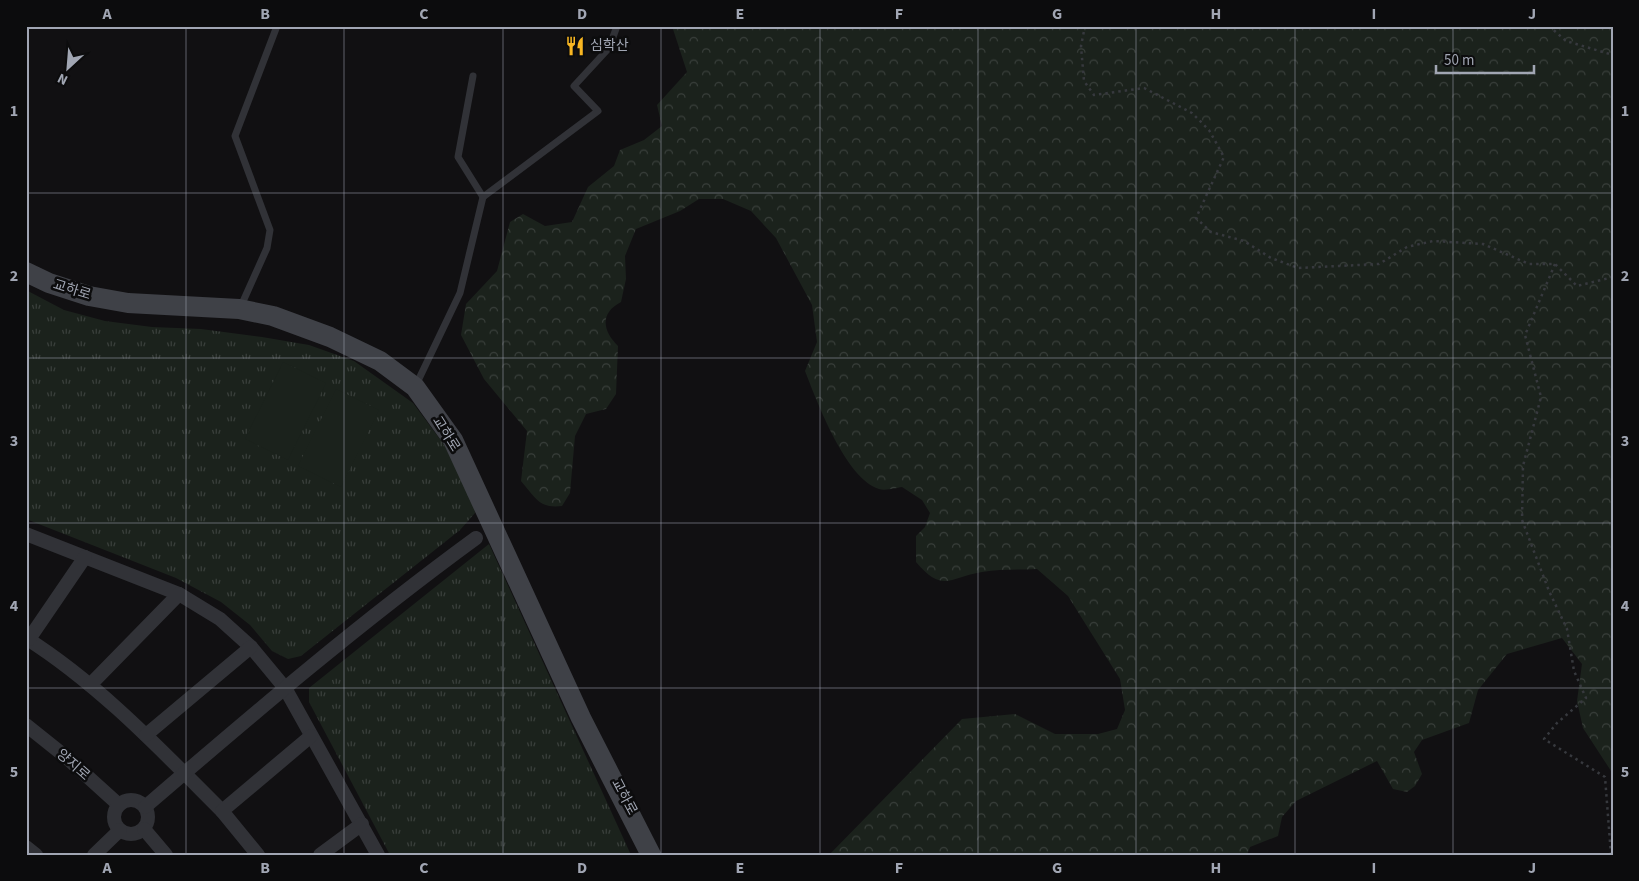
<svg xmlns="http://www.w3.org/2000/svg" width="1639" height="881" viewBox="0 0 1639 881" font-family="'Source Sans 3','Noto Sans KR',sans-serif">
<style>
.forest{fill:url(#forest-crowns)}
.park{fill:url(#park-tufts)}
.garden{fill:#1b221c}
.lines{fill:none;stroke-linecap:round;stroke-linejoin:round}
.path{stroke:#37393e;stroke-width:2.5;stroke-dasharray:2.5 4;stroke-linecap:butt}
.lane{stroke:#313237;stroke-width:7}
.street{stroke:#313237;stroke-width:14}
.secondary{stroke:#3f4147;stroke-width:20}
.grid{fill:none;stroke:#a1a6b3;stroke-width:1;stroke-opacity:0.55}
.labels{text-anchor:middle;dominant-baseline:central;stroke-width:5;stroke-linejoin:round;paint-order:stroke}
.poi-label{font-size:14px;fill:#a1a6b3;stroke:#0c0c0d;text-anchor:start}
.street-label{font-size:14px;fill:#a1a6b3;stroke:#0c0c0d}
.neatline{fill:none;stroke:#a1a6b3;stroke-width:2}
.grid-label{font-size:16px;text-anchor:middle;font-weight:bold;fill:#a1a6b3}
</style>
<defs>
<pattern id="forest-crowns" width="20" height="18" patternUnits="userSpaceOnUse" patternTransform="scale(1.25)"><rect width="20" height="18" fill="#1b221c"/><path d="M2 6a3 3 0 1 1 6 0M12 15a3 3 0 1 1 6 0" fill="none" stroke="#393f3b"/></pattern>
<pattern id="park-tufts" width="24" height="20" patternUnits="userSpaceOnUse" patternTransform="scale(1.25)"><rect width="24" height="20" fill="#1b221c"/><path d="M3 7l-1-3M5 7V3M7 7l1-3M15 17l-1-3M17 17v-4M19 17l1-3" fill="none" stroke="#393f3b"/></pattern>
</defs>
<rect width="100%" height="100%" fill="#111012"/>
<!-- forest -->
<path class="forest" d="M672,26h941v748l-30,-46 -6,-27 5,-37 -20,-26 -55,16 -29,36 -9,33 -47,17 -8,12 8,22 -7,12 -8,6 -14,-3 -16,-28 -81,40 -14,16 -4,19 -28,11 -3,8h-418l133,-136 53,-5 40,20h43l19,-5 8,-19 -5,-31 -52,-83 -31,-27c-18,1 -37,0 -55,3 -32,5 -39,22 -66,-10v-26l9,-9 5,-14 -8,-13 -20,-13c-6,1 -17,4 -23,2 -33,-10 -62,-87 -74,-118l12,-29 -5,-37 -36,-67 -25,-27 -28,-12h-24l-19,12 -44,18 -11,27 1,23 -5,23c-21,11 -19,28 -3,44l-2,48 -10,15 -20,5 -11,22 -5,57 -8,13c-23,3 -27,-9 -41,-25l6,-50 -43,-52 -23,-44 5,-31 31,-33 13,-49 13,-8 22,12 27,-4 16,-35 26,-21 6,-16 24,-10 18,-14 -5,-21 30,-33z"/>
<!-- park -->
<g class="park">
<polygon points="26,290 64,310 105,321 152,327 201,329 262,337 309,345 354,361 413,403 445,446 474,503 475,513 460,530 301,656 288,659 272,651 250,625 221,602 176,578 26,519"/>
<polygon points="489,544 631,855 390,855 309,702 309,688"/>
</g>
<!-- garden -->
<g class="garden">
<polygon points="283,362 326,383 288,460 245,439"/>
<polygon points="336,389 379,410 341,487 298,466"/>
</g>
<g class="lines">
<!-- path -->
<g class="path">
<polyline points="1082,26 1084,31 1081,46 1084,81 1094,95 1144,88 1192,113 1209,130 1224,157 1196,218 1211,232 1244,241 1271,258 1298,268 1379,264 1407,247 1433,241 1483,244 1529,264 1555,264 1577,286 1613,277"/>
<polyline points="1549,26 1566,41 1613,55"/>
<polyline points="1555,264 1525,335 1541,397 1523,466 1522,520 1549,591 1567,629 1574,671 1586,698 1557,723 1544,739 1605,777 1611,855"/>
</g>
<!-- lane -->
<g class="lane">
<polyline points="473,76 458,157 483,197"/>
<polyline points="241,306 267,248 270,230 235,136 277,26"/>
<polyline points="416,385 460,293 483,197 598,111 574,86 609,48 617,26"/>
</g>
<!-- street -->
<g class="street">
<polyline points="26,534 179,594 220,619 251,647 285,688 378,855"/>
<path d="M26,638c74,47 135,112 196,173"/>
<polyline points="29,639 85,557"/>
<polyline points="90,685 179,594"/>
<polyline points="26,725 66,757 119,805"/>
<polyline points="146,735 251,647"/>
<circle cx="131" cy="817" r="17"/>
<path d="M145,807c108,-93 216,-185 331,-269"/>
<polyline points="144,829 166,855"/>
<polyline points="26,847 36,855"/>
<polyline points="94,855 120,830"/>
<polyline points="258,855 222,811 311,736"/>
<polyline points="320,855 362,824"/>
</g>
<!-- secondary -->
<polyline class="secondary" points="26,272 49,283 89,296 128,303 239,309 273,316 330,337 380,361 415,387 453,440 581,718 651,855"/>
</g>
<!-- grid -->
<path class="grid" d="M186,26v829M344,26v829M503,26v829M661,26v829M820,26v829M978,26v829M1136,26v829M1295,26v829M1453,26v829M26,193h1587M26,358h1587M26,523h1587M26,688h1587"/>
<!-- icons -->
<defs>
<symbol id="restaurant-bare" viewBox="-9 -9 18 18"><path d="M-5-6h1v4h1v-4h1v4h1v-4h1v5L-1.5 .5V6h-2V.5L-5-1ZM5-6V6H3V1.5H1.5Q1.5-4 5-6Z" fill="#f8b622" stroke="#0c0c0d" stroke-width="2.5" paint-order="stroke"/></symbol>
</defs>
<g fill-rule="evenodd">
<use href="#restaurant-bare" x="561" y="32" width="28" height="28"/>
</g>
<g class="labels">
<!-- poi labels -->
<g class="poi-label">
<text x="590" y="46">심학산</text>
</g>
<!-- street labels -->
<g class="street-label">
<text transform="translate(72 290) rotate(17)">교하로</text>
<text transform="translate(446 434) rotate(58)">교하로</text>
<text transform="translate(73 765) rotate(41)">양지로</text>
<text transform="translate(624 797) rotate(62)">교하로</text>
</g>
</g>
<!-- border -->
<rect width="1639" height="881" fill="none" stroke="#0c0c0d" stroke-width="55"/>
<!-- north arrow -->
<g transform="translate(68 68) rotate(206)" stroke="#0c0c0d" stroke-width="4" paint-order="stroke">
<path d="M0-4L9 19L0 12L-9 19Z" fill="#a1a6b3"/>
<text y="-8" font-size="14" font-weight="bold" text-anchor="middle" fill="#a1a6b3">N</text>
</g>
<!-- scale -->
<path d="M1436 65v8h98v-8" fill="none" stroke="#a1a6b3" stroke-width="2.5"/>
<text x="1444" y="65" font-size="15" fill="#a1a6b3" stroke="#0c0c0d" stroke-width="4" paint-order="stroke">50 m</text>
<rect x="28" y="28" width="1584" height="826" class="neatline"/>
<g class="grid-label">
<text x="107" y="19">A</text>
<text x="265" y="19">B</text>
<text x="424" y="19">C</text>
<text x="582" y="19">D</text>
<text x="740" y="19">E</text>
<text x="899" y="19">F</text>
<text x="1057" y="19">G</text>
<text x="1216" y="19">H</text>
<text x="1374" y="19">I</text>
<text x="1532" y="19">J</text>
<text x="14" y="116">1</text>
<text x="1625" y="116">1</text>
<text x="14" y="281">2</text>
<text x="1625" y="281">2</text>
<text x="14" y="446">3</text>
<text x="1625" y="446">3</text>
<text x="14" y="611">4</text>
<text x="1625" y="611">4</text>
<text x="14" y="777">5</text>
<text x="1625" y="777">5</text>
<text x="107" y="873">A</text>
<text x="265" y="873">B</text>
<text x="424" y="873">C</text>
<text x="582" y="873">D</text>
<text x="740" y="873">E</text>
<text x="899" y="873">F</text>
<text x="1057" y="873">G</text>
<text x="1216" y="873">H</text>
<text x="1374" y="873">I</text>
<text x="1532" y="873">J</text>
</g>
</svg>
